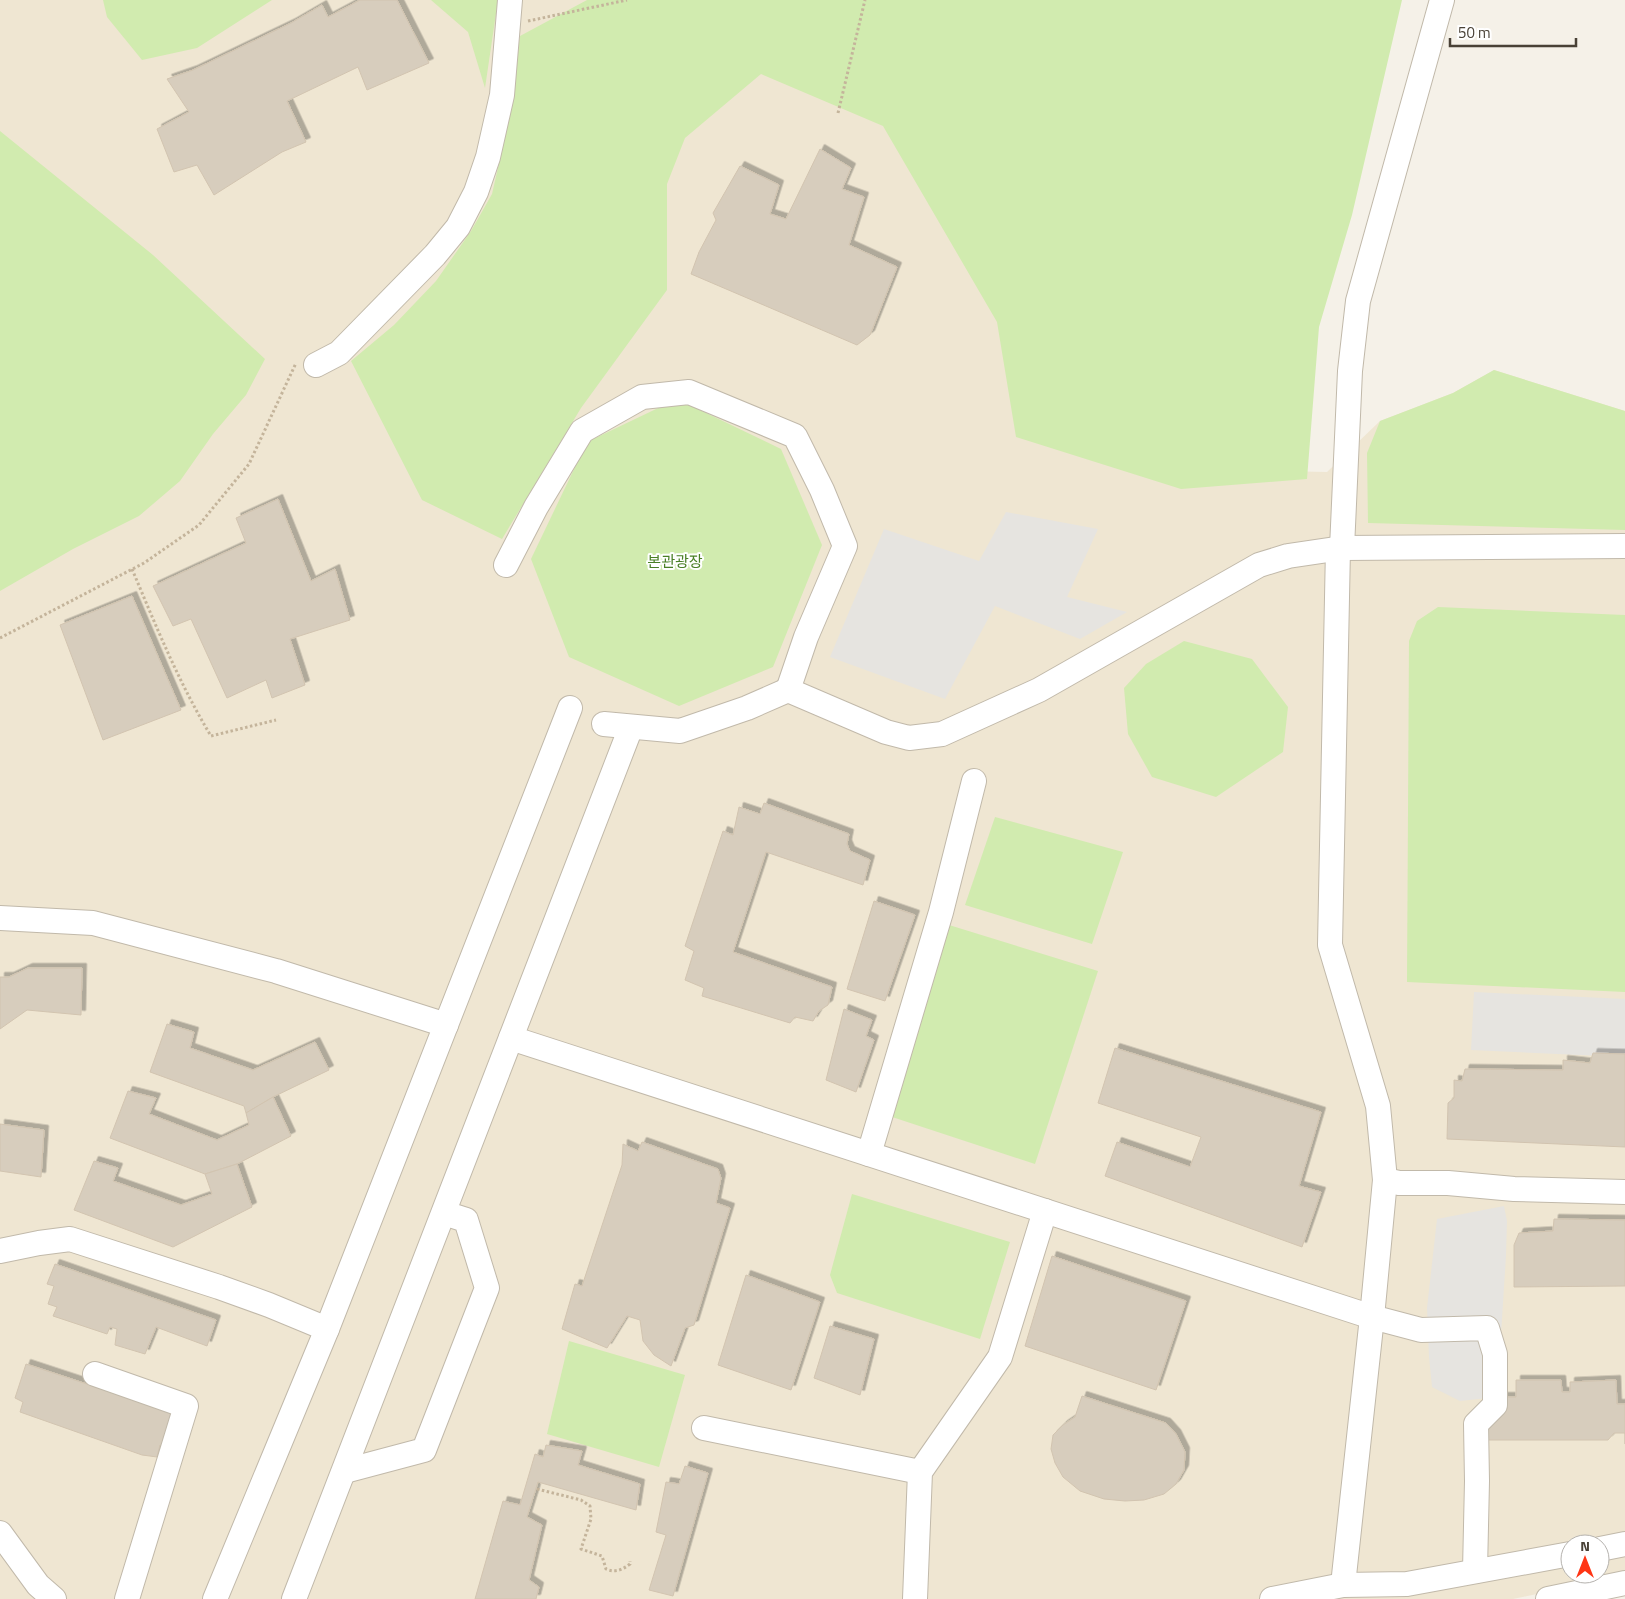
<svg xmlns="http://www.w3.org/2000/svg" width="1625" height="1599" viewBox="0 0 1625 1599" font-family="'Titillium Web','Noto Sans KR',sans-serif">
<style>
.education{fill:#efe6d2;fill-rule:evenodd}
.green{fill:#d1ebaf}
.parking{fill:#e6e4e0}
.building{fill:#d7cdbd;stroke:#d2c4b0;filter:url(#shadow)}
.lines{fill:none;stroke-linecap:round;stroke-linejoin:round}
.minor-casing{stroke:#c1b9aa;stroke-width:26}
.path{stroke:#c4b49b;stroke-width:3;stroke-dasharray:2.5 2.5;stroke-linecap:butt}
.minor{stroke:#fff;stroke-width:24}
.labels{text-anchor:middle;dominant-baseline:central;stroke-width:4;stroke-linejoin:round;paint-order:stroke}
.park-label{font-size:15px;fill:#497f26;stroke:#fff}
</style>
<defs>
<filter id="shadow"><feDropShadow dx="4.5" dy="-4.5" stdDeviation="0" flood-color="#0004"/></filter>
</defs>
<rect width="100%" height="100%" fill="#f5f1e8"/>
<!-- education -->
<path class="education" d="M0,0h1145l53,469 129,3 53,-51 73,-28 41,-23 131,41v1164l-112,24h-1513zM1570,1544h30v30h-30z"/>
<!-- green -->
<g class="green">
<polygon points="103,0 272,0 197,48 142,60 107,17"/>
<polygon points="431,0 498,0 485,88 468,32"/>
<polygon points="587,0 1402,0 1352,215 1319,327 1307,479 1181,489 1016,437 997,322 883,126 761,74 685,138 667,184 667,290 581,408 502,539 422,500 351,361 394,325 436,281 471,231 492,194 511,110 520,36"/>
<polygon points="0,131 153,255 265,359 246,395 213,434 180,481 139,516 73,549 0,591"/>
<polygon points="1494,370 1625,411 1625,530 1368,523 1367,453 1380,421 1453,393"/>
<polygon points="677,399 781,449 822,545 773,667 679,706 569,657 531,559 587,442"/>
<polygon points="1438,607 1625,615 1625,992 1407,982 1409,641 1417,621"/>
<polygon points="1184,641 1252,659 1288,707 1283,752 1216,797 1152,777 1128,734 1124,688 1146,664"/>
<polygon points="995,817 1123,852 1092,944 965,905"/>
<polygon points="936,921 1098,971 1035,1164 880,1113"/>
<polygon points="852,1194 1010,1242 980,1339 837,1293 830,1275"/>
<polygon points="569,1341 685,1375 659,1467 547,1434"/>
</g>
<!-- parking -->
<g class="parking">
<polygon points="1006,512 1098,529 1067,597 1127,612 1080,639 995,606 945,699 830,657 884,529 979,561"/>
<polygon points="1474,992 1625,999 1625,1057 1471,1050"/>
<polygon points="1504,1206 1507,1221 1506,1256 1497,1397 1460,1401 1432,1387 1429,1357 1427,1308 1437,1219"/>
</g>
<!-- building -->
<g class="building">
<polygon points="360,0 397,0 429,63 367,90 358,67 287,101 306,142 282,152 214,195 197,165 174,172 157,129 189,112 167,79 193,70 291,23 322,5 328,17"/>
<polygon points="820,149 851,168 842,189 864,197 849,245 897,267 870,335 857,345 691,274 699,252 716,220 713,213 740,166 779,185 770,214 786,219"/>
<polygon points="278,499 311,581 335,569 350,620 290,639 305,685 272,698 266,680 227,698 191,619 173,626 153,586 246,543 236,518"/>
<polygon points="132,596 181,710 103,740 60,625"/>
<polygon points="764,803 849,834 847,844 850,851 870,860 863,885 766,852 733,952 832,987 828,1005 819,1011 813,1021 795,1017 790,1023 702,996 704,988 685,980 694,951 685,946 723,831 733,835 739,807 760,814"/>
<polygon points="874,901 915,915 885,1001 847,989"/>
<polygon points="28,968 82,968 81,1015 27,1010 0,1029 0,977 9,977"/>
<polygon points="844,1009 872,1020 866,1036 874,1040 856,1092 826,1080"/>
<polygon points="167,1024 194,1032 190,1048 253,1070 315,1042 329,1070 273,1097 246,1113 244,1106 150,1072"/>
<polygon points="1115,1048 1321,1112 1299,1186 1321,1192 1302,1247 1105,1176 1117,1142 1190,1167 1201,1137 1098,1103"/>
<polygon points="1593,1053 1625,1054 1625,1147 1447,1139 1448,1103 1454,1098 1454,1080 1462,1081 1465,1069 1563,1070 1563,1060 1590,1063"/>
<polygon points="128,1091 156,1098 149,1114 217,1140 249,1125 246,1113 273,1097 291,1136 237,1164 205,1174 110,1138"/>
<polygon points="0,1124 44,1130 41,1177 0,1171"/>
<polygon points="642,1142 718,1169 721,1178 716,1203 730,1208 694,1325 685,1328 671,1366 654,1355 643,1341 640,1320 627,1316 607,1348 562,1329 575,1284 582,1286 622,1165 623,1144 638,1151"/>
<polygon points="94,1161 118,1168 113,1181 181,1205 212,1194 205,1174 237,1164 252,1207 173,1247 74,1210"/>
<polygon points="1554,1219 1625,1220 1625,1286 1514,1287 1514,1245 1519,1233 1553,1231"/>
<polygon points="1052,1256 1186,1301 1156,1390 1025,1346"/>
<polygon points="55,1264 216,1320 207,1346 156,1327 145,1354 115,1345 117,1329 110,1327 107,1334 53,1316 57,1307 48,1304 54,1286 47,1284"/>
<polygon points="746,1275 820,1302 791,1390 718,1365"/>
<polygon points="830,1326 874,1339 860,1395 814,1378"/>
<polygon points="26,1364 178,1414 167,1448 160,1445 157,1457 142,1455 20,1412 23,1402 15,1398"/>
<polygon points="1516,1380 1561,1380 1562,1392 1570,1392 1570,1382 1616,1380 1617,1404 1625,1404 1625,1444 1625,1433 1614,1433 1608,1440 1481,1440 1497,1397 1516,1397"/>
<polygon points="1082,1396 1166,1423 1176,1434 1185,1452 1184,1470 1176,1484 1164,1494 1144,1500 1125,1501 1104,1499 1080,1491 1063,1477 1055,1463 1051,1449 1053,1435 1063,1425 1075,1417"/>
<polygon points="546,1445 582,1451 578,1465 640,1484 636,1510 538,1482 527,1517 542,1525 529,1580 539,1587 536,1599 475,1599 503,1501 520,1505 535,1454 543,1457"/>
<polygon points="685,1466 708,1473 673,1596 649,1590 666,1535 656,1532 666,1482 679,1484"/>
</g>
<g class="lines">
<defs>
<g id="minor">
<polyline points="316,365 339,353 435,255 458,227 476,192 488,157 502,95 510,0"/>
<polyline points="1342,548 1350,371 1358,301 1442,0"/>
<polyline points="506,565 536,507 582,431 642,397 689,392 795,436 822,490 845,546 806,637 788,690"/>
<polyline points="604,724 680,731 747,708 788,690 886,732 909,738 942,734 1039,690 1259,565 1288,556 1342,548 1625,546"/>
<polyline points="0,918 93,923 276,971 446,1025"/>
<polyline points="511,1038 1372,1317 1421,1330 1487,1328 1495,1354 1495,1405 1476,1424 1477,1481 1475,1571"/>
<polyline points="869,1154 941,912 974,781"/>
<polyline points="1385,1180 1399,1183 1448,1183 1514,1189 1625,1192"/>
<polyline points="0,1251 39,1243 70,1239 219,1287 269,1305 327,1329"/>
<polyline points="95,1374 186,1406 127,1599"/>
<polyline points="704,1428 920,1472"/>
<polyline points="345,1471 424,1450 487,1288 466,1220 444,1213"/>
<polyline points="0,1533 38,1585 54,1599"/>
<polyline points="1600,1549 1625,1544"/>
<polyline points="1343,1585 1407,1584 1570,1554"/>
<polyline points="215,1599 327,1329 570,708"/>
<polyline points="294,1599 631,727"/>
<polyline points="915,1599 920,1472 1000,1357 1045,1211"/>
<polyline points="1272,1599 1343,1585 1372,1317 1385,1180 1378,1106 1330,945 1338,548"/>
<polyline points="1548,1599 1625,1583"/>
</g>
</defs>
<!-- minor casing -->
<use href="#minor" class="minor-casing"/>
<!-- path -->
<g class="path">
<polyline points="528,21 627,0"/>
<polyline points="838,113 865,0"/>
<path d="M132,569c24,57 47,114 79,167l65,-16"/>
<polyline points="0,638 144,563 199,525 249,464 296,363"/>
<path d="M537,1489l44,11 9,6 1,13 -10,30 21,7 4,13c9,4 16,1 24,-5v-3"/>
</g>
<!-- minor -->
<use href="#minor" class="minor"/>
</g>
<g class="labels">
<!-- park labels -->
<g class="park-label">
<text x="675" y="561">본관광장</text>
</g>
</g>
<!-- north arrow -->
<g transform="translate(1585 1559)"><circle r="24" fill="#ffffff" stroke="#b6b3af"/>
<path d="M0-4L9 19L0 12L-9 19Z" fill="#ff3515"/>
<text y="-8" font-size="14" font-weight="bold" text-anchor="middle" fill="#494136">N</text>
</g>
<!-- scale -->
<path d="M1450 38v8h126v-8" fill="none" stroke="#494136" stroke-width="2.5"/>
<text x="1458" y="38" font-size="15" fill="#494136" stroke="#ffffff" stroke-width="4" paint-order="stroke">50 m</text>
</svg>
